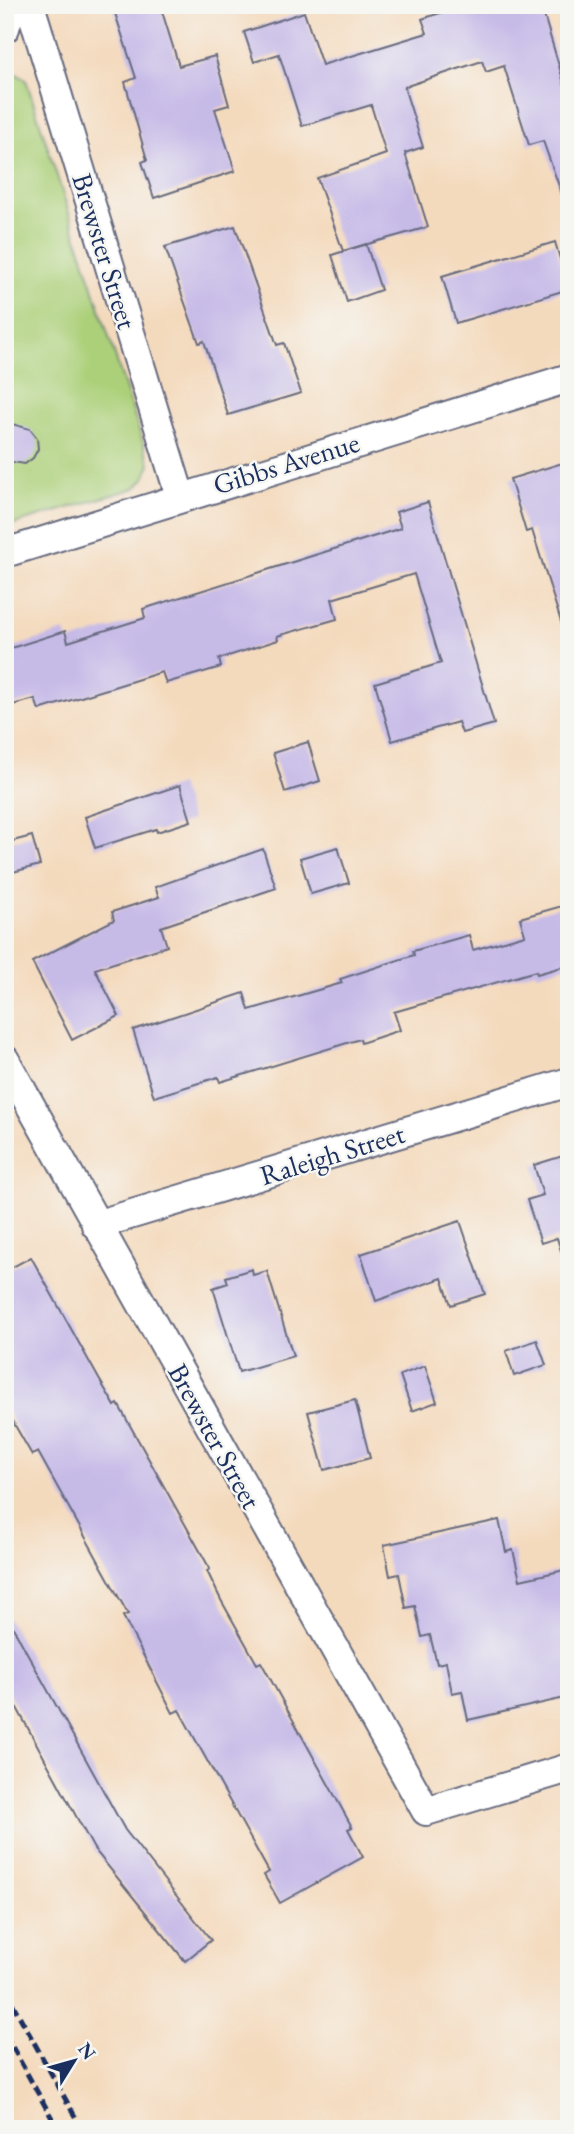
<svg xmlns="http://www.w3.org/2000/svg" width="574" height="2134" viewBox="0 0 574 2134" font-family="'EB Garamond',serif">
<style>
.green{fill:#acd079;stroke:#64806c;stroke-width:2}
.building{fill:#c6bae7}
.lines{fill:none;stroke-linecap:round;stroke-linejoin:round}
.street-casing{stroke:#676b7f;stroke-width:32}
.street{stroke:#fff;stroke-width:28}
.rail{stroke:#1b2f5e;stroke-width:5;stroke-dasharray:10 5;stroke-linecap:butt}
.labels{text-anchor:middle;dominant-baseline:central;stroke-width:5;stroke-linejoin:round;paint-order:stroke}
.street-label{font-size:28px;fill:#1b2f5e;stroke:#f6f6f2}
</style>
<rect width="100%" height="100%" fill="#f6f6f2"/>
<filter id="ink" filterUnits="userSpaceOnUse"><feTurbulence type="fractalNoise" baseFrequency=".0143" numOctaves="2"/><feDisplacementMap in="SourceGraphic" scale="14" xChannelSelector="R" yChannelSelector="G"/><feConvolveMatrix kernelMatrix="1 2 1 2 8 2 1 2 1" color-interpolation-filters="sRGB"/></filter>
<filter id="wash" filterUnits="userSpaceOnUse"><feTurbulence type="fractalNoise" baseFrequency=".00686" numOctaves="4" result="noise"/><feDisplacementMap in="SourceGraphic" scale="28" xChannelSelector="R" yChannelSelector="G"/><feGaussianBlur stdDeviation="1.57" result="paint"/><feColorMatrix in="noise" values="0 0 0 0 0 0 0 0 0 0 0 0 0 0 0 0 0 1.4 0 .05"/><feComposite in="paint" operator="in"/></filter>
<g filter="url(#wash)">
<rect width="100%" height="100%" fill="#f4dabd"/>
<!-- green -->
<polygon class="green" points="15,73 26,80 150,464 144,479 135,488 5,527 5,78"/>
<g id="blocks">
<!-- building -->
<g class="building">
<polygon points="128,5 160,5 179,66 215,56 229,105 215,109 235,171 154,198 142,162 147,160 125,82 136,78 114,10"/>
<polygon points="464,5 541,5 569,100 569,203 565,203 543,141 529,145 504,66 486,72 482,61 404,87 423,147 405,153 428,227 343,251 317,178 386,154 371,105 302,126 279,54 254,62 244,32 304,12 322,65 427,33 422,19"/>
<polygon points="235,226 277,345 284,343 301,393 228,415 204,341 199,343 165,247"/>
<polygon points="555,242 569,289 456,323 442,276"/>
<polygon points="366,244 381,290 347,302 332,255"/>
<polygon points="5,422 30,429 37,438 38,449 33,458 25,464 5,461"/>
<polygon points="569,461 569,627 563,628 532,530 526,532 510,479"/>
<polygon points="428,502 494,724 462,733 458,722 392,741 375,683 441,663 414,574 332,599 337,619 277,636 278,640 219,659 221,667 166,683 162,672 39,710 35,699 5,707 5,650 65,631 68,642 145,618 143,609 401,528 396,512"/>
<polygon points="308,742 320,781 285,792 273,753"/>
<polygon points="180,785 191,821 157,832 156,829 95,848 85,817"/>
<polygon points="32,836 40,865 5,874 5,843"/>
<polygon points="338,847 349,883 311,894 300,858"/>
<polygon points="263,849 276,888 161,927 167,946 95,969 119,1016 72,1040 32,962 114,920 112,912 159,897 155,887"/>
<polygon points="569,904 569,965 537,974 536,971 394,1012 400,1030 361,1043 360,1039 220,1082 218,1077 154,1097 133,1030 244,993 249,1010 342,983 340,979 414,955 413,951 469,935 473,950 525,935 520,918"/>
<polygon points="569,1154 569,1256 563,1257 557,1238 541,1243 527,1200 543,1195 534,1165"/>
<polygon points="460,1221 485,1294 451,1305 442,1278 376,1301 361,1254"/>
<polygon points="31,1257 99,1379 115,1406 118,1404 210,1569 207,1571 221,1600 257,1664 261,1662 352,1827 348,1829 363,1857 280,1903 264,1875 269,1872 179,1710 173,1713 123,1616 128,1614 38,1452 32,1455 5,1408 5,1271"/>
<polygon points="252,1269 253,1275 267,1271 293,1356 239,1372 213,1288 228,1283 226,1277"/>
<polygon points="537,1340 546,1365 514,1376 506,1351"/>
<polygon points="425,1366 437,1402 412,1411 400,1375"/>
<polygon points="355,1400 370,1458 324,1470 308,1412"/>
<polygon points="499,1520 506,1552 513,1550 520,1580 569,1569 569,1697 468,1720 462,1691 452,1693 446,1662 437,1664 430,1635 422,1637 415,1606 406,1608 399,1574 390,1576 384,1545"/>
<polygon points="5,1613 125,1830 211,1940 185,1961 94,1849 5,1686"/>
</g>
</g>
</g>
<g filter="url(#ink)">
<use href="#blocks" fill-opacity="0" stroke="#676b7f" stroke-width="2"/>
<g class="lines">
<defs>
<g id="street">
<polyline points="30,5 180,496"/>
<polyline points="5,28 12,5"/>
<polyline points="5,553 569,378"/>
<polyline points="5,1060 426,1811 569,1768"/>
<polyline points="96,1225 569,1082"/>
</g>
</defs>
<!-- street casing -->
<use href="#street" class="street-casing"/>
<!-- street -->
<use href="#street" class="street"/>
<!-- rail -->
<g class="rail">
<polyline points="5,1990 82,2129"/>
<polyline points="5,2034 58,2129"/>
</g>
</g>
</g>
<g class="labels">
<!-- street labels -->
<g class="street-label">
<text transform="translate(105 251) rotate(73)">Brewster Street</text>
<text transform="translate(286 463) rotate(-17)">Gibbs Avenue</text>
<text transform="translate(332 1154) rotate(-17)">Raleigh Street</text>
<text transform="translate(215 1436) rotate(61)">Brewster Street</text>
</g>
</g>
<!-- margin -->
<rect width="574" height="2134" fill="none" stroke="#f6f6f2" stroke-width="28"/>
<!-- north arrow -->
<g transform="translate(74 2061) rotate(53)" stroke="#f6f6f2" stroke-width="5" paint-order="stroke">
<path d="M0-5L12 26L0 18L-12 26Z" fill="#1b2f5e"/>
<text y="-10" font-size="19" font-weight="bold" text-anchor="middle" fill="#1b2f5e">N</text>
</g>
</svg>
